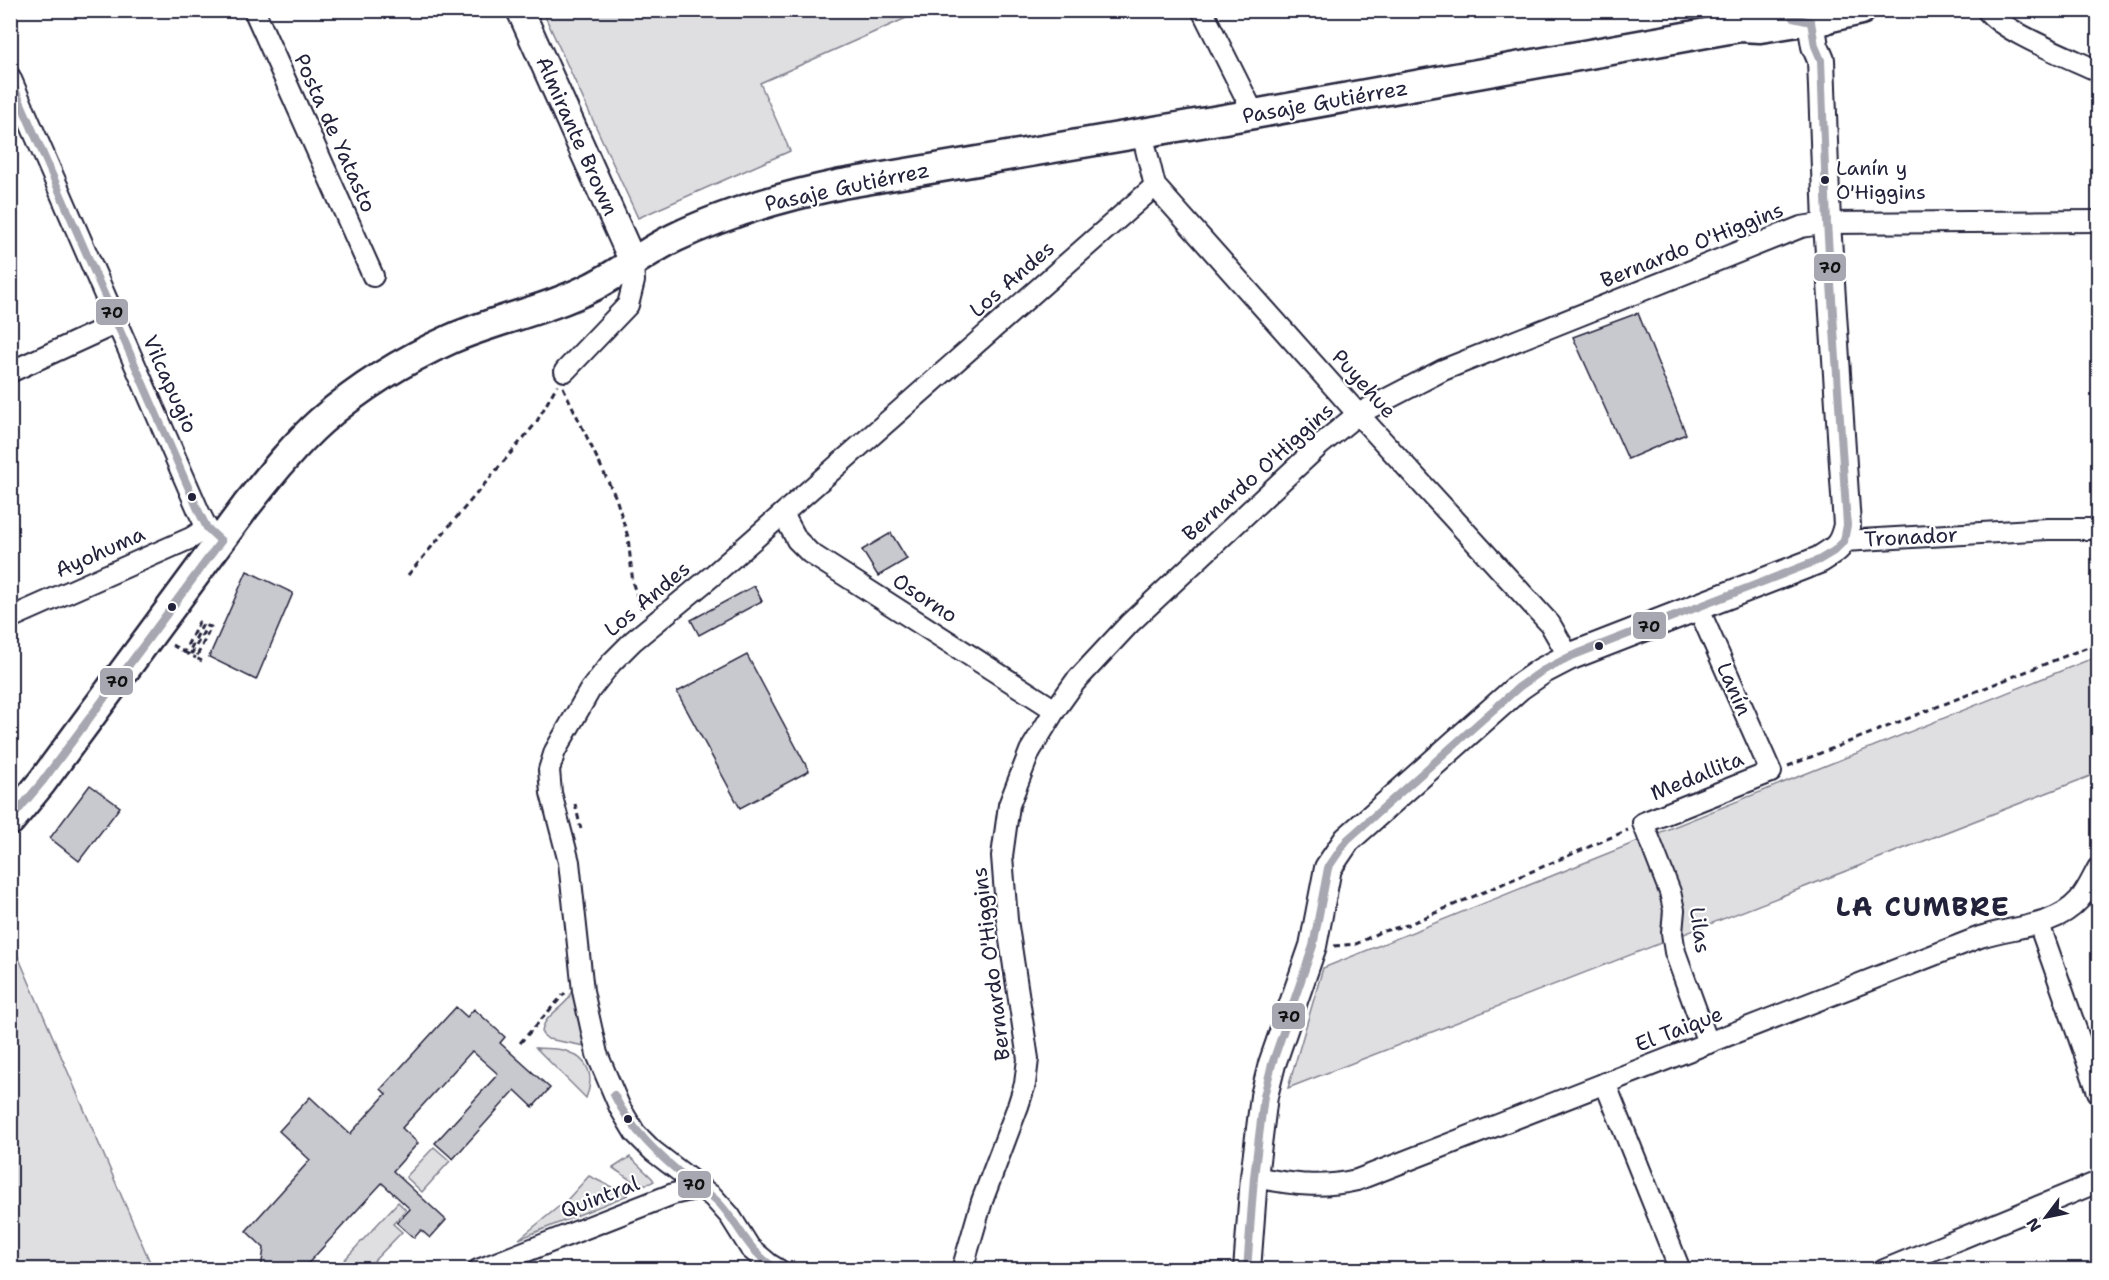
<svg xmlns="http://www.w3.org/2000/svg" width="2109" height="1280" viewBox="0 0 2109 1280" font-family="'Shantell Sans',sans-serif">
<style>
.green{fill:#dfdfe2;stroke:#80808e;stroke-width:1.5}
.building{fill:#c8c8cf;stroke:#22223b;stroke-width:1.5}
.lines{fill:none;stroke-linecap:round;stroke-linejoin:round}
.minor-casing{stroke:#22223b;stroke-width:24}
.tertiary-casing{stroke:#22223b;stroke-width:30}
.secondary-casing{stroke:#22223b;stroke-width:33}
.path{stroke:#22223b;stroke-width:3;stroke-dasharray:6 4.5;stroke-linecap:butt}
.minor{stroke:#fff;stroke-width:20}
.tertiary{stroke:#fff;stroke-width:26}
.secondary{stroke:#fff;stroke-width:28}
.bus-1-casing{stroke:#fff;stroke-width:12}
.bus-1{stroke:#a7a7b1;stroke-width:8}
.bus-dot{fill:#22223b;stroke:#fff;stroke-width:2}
.labels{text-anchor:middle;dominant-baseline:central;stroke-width:4.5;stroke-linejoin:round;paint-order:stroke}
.bus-label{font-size:20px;fill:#22223b;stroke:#fff;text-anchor:start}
.street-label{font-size:21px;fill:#22223b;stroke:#fff}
.district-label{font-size:27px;font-weight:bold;letter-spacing:1.5px;fill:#22223b;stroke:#fff}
.line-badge{stroke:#fff;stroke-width:2}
.pale-badge-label{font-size:16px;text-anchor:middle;font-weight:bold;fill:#111}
</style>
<rect width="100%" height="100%" fill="#fff"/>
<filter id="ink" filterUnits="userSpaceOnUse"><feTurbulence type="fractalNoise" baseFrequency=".0167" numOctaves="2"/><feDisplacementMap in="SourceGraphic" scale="12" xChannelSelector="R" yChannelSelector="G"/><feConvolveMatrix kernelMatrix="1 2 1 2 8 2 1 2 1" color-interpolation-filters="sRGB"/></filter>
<g filter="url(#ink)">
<!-- green -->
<g class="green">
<polygon points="546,11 546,10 922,11 760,83 790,151 638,218 543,12"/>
<polygon points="2098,656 2098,773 1288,1088 1323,968"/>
<polygon points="11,940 153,1269 11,1269"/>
<path d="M576,980l10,59 -1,7 -37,-7 -6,-5c0,-17 17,-23 26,-35 3,-5 5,-13 8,-19z"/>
<path d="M536,1048c10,1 21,0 30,3 23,8 29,25 20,47z"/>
<polygon points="434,1147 450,1161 422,1192 406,1177"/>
<path d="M630,1157l22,21 2,3c-14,10 -28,-5 -41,-13z"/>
<polygon points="589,1176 628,1195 519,1239 568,1199"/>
<polygon points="398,1202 406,1210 393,1224 402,1232 366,1269 336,1269"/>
</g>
<!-- building -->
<g class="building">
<polygon points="1638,313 1686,434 1628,459 1573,337"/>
<polygon points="891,533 907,559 878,576 862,550"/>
<polygon points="247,571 293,593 256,680 209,657"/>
<polygon points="754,586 762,601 699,635 691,620"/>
<polygon points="747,655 809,771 740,808 677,692"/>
<polygon points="90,785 120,807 79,861 50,838"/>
<polygon points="456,1007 467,1017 474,1009 505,1037 500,1043 550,1088 533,1107 515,1090 453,1159 435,1143 498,1074 472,1051 402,1128 418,1143 393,1171 446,1220 430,1238 421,1230 414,1238 397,1223 410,1209 382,1183 303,1269 261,1269 264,1248 246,1231 310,1160 279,1131 310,1097 350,1134 386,1094 381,1089"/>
</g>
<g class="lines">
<defs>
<g id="minor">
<polyline points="254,10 373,276"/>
<polyline points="1202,10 1254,114"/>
<path d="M1987,10c14,21 86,49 111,61"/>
<polyline points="10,77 199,512 207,528 221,541"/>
<polyline points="1142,133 1155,186 1358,414 1550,624 1569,657"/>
<polyline points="565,371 628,305 634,281 633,262"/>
<polyline points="10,372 117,323"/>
<polyline points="783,514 797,540 810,553 1055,710"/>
<polyline points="1844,541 2048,529 2098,529"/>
<polyline points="1697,605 1771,772 1643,823 1670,892 1674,910 1672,933 1675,952 1708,1043"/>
<polyline points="10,618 191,538 207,528"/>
<polyline points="2039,924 2098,1092"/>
<polyline points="1605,1083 1680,1270"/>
<path d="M1254,1177c39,7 64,12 103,3l623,-243c33,-11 74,-9 99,-37 8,-9 13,-21 19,-32"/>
<polyline points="478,1270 673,1194 699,1188"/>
<polyline points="779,1270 769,1264 750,1248 730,1216 713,1197 653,1151 635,1133 620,1108 597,1054 583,991 569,862 551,793 549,770 555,751 590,690 611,663 633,641 712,576 1155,186"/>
<polyline points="962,1270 982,1201 1018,1106 1025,1084 1028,1059 1007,920 1002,856 1009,805 1030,751 1055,710 1075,682 1130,623 1320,445 1358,414 1443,370 1801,227 1827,223 2098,221"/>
<polyline points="1884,1270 2098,1182"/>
</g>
<g id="tertiary">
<polyline points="520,10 633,262"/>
<path d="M1247,1270l7,-93 10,-81 8,-32 41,-118 15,-78 19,-28 172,-153 23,-16 27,-14 250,-97c18,-11 23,-13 28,-35l-20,-302 -6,-163 -6,-14 -4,-24"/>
</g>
<g id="secondary">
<path d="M1789,12c11,14 37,13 47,-2"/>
<polyline points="1831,17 1861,10"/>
<path d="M10,821l32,-39 204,-276c23,-29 47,-60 75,-85 39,-34 83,-61 130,-82 46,-20 96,-29 141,-52 28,-14 53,-35 82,-49 53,-26 111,-42 168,-54l412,-70 486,-87 20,1 44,-7"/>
</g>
</defs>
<!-- minor casing -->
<use href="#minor" class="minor-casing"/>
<!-- tertiary casing -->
<use href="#tertiary" class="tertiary-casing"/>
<!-- secondary casing -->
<use href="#secondary" class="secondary-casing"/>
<!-- path -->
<g class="path">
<polyline points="563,387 616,498 628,537 633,584 642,611"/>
<polyline points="408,575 536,423 557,385"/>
<polyline points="172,645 184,652 199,622 203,624 189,652 192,653 207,626 211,627 196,658 202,661"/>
<polyline points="184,652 196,658"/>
<polyline points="1788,766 2098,643"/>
<polyline points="575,804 581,829"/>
<polyline points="1334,946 1356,944 1380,932 1407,925 1628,830"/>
<polyline points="520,1043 565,993"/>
</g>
<!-- minor -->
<use href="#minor" class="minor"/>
<!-- tertiary -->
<use href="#tertiary" class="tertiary"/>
<!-- secondary -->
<use href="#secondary" class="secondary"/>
<defs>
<g id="bus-1">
<polyline points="1788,10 1793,18 1811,22 1815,46 1821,60 1827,223 1847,525 1844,541"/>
<polyline points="10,78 199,512 207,528 221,541"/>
<polyline points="10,820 42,782 221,541"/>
<path d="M614,1095c18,36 45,61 76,86 9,7 19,12 27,20 24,24 28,49 61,69"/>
<polyline points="1247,1270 1254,1177 1264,1096 1272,1064 1313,946 1328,868 1347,840 1519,687 1542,671 1569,657 1819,560 1834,551 1844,541"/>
</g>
</defs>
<!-- bus-1 casing -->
<use href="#bus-1" class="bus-1-casing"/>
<!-- bus-1 -->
<use href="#bus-1" class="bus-1"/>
</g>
</g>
<!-- markers -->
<g class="bus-dot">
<circle cx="1825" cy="180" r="5"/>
<circle cx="192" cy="497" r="5"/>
<circle cx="172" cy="607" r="5"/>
<circle cx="1599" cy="646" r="5"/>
<circle cx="628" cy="1119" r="5"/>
</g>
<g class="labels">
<!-- bus labels -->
<g class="bus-label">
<text x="1836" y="168">Lanín y<tspan x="1836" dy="24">O'Higgins</tspan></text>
</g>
<!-- street labels -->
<g class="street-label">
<text transform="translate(1325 102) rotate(-10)">Pasaje Gutiérrez</text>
<text transform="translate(335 133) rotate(66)">Posta de Yatasto</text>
<text transform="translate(577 136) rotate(66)">Almirante Brown</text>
<text transform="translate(847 187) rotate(-12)">Pasaje Gutiérrez</text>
<text transform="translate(1692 245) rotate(-22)">Bernardo O'Higgins</text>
<text transform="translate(1012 279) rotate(-41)">Los Andes</text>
<text transform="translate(170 384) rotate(66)">Vilcapugio</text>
<text transform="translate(1364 384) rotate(48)">Puyehue</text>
<text transform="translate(1258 472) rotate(-42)">Bernardo O'Higgins</text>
<text transform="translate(1911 537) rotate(-3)">Tronador</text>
<text transform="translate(100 552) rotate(-24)">Ayohuma</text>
<text transform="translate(925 598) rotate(33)">Osorno</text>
<text transform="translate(647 599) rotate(-40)">Los Andes</text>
<text transform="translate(1734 689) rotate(66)">Lanín</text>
<text transform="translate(1697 776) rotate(-22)">Medallita</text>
<text transform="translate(1700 930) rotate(82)">Lilas</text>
<text transform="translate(991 964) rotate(-97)">Bernardo O'Higgins</text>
<text transform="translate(1679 1029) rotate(-21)">El Taique</text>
<text transform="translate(600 1197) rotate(-21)">Quintral</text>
</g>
<!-- district labels -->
<g class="district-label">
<text x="1923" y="906">LA CUMBRE</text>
</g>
</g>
<g class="line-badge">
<rect x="1813" y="253" width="34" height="29" rx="6" fill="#a7a7b1"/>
<rect x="95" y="298" width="34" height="28" rx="6" fill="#a7a7b1"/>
<rect x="1632" y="611" width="35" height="29" rx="6" fill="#a7a7b1"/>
<rect x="99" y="667" width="35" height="29" rx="6" fill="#a7a7b1"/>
<rect x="1271" y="1002" width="35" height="28" rx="6" fill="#a7a7b1"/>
<rect x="677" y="1170" width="35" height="29" rx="6" fill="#a7a7b1"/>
</g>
<g class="pale-badge-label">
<text x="1830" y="273">70</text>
<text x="112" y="318">70</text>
<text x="1649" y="632">70</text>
<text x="117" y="687">70</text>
<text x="1289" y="1022">70</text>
<text x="694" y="1190">70</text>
</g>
<!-- margin -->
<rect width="2109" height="1280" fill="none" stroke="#fff" stroke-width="36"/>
<rect x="18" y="18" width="2073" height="1244" fill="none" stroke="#22223b" stroke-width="2" filter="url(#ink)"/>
<!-- north arrow -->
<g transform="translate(2046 1217) rotate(238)" stroke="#ffffff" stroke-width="4.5" paint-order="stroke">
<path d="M0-4.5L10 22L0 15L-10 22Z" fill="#22223b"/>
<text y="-9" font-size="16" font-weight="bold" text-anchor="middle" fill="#22223b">N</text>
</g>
</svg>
